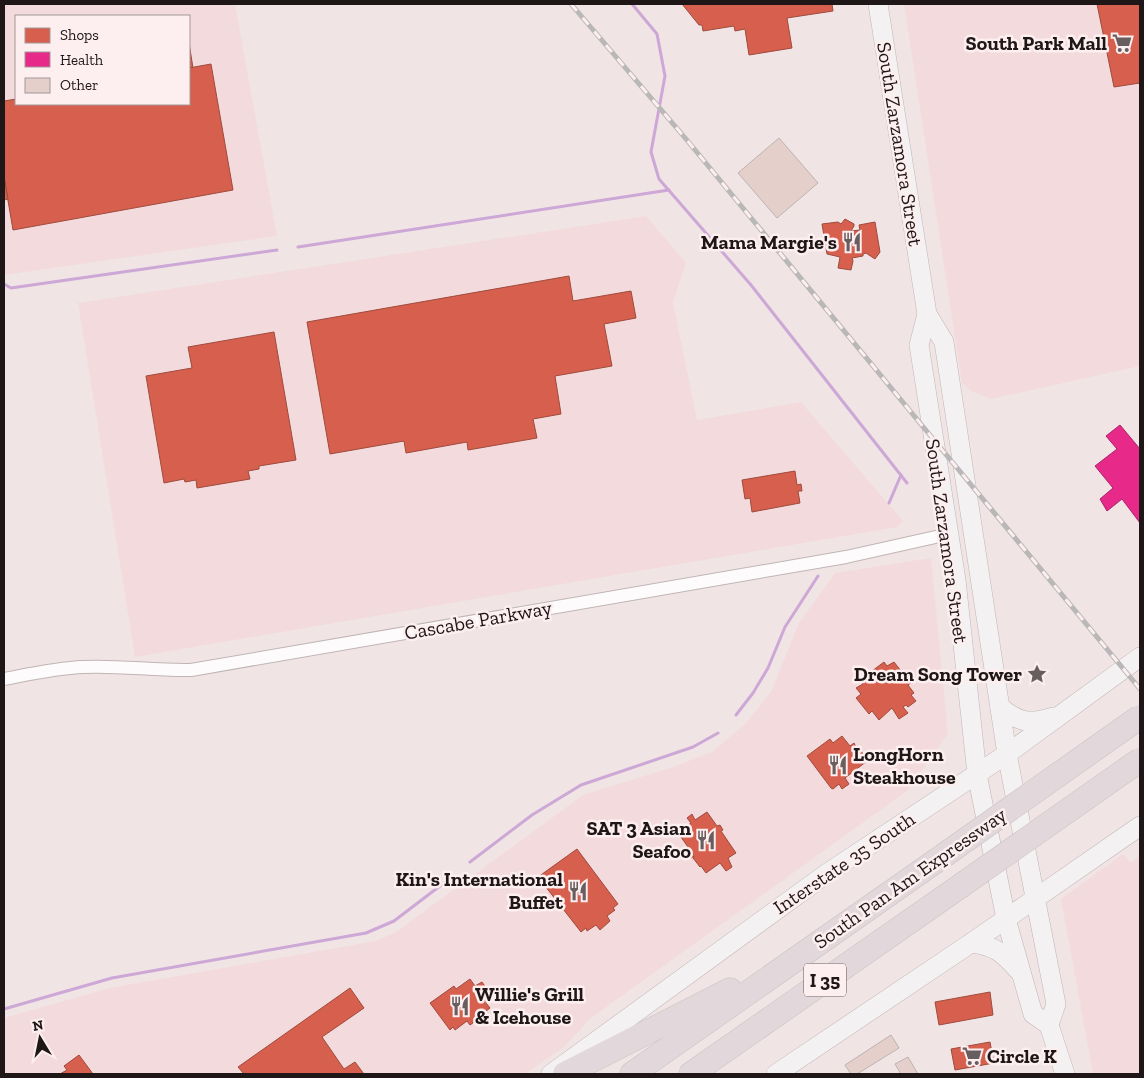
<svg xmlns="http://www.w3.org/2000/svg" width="1144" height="1078" viewBox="0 0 1144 1078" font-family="'Zilla Slab',serif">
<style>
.built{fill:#f3dbdd;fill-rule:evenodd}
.shops{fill:#d6604d;stroke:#9f4a3d}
.health{fill:#e7298a;stroke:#ab2368}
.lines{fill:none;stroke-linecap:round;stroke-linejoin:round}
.stream{stroke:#cda8d7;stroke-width:3}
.building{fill:#e4cfca;stroke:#bcb3b1}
.street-casing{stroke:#c0b5b6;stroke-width:14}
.secondary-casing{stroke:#c0b5b6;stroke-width:20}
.highway-casing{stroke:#c8c2c3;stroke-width:25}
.street{stroke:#fdfbfb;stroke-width:12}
.secondary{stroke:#f4f1f2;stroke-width:19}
.highway{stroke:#e2d8dc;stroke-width:24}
.rail-casing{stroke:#bab7b8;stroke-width:5}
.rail{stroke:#fdeeef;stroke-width:3;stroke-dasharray:9;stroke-linecap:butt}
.highway-bridge-casing{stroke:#c8c2c3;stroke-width:25;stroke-linecap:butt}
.highway-bridge{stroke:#e2d8dc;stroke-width:24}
.labels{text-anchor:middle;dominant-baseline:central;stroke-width:5;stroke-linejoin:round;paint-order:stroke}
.shield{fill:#fdeeef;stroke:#615758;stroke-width:1}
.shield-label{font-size:19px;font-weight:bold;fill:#1e1617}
.poi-label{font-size:20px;font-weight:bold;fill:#1e1617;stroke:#fdeeef;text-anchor:end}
.street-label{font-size:20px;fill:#1e1617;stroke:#fdeeef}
</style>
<rect width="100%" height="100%" fill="#f0e4e4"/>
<!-- built -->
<g class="built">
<path d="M4,4h231l42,232 -273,39zM16,16h173v88h-173z"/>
<polygon points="904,4 1140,4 1140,366 991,399 971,391 962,383"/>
<polygon points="646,216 686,263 673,302 697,420 801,402 903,521 897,527 135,657 78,303"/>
<polygon points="931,558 948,734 907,791 591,1018 564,1047 525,1074 4,1074 4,1018 110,988 376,941 396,932 583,795 673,767 712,752 745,724 771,692 799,623 835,573"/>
<polygon points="1123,854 1131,863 1140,855 1140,1074 1093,1074 1061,899"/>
</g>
<!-- shops -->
<g class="shops">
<polygon points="682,4 832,4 833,11 787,18 792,48 749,55 745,29 735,31 734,26 703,31 702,25 699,25"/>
<polygon points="1097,4 1140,4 1140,83 1114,87"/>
<polygon points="189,43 193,68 189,68"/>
<polygon points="211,64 233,190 13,230 4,177 4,101 16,99 16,104 189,104 189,68"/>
<polygon points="4,177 8,199 4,200"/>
<polygon points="845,219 854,224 854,226 851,231 860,230 859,225 875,222 880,252 875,259 866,253 863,254 863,256 852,258 853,261 851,270 838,268 840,257 827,254 822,224 838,222 841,224"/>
<polygon points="569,276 573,301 631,291 636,318 604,324 612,366 555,376 561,414 533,419 537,438 468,450 467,442 406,453 404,441 330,454 307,322"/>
<polygon points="274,332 296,460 259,466 259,469 248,471 250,479 197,488 196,480 185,482 184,479 164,483 146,376 192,368 188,347"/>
<polygon points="795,471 797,485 801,484 802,491 798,491 800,503 752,512 750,498 745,499 742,480"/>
<polygon points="884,662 887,666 894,662 901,671 903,670 912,682 908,685 914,693 911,695 916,701 908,707 906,705 903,707 908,713 899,719 892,708 879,720 872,711 869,714 856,698 861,694 856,688 863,684 860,680"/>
<polygon points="842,736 850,746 854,743 856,747 858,746 867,761 845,778 849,784 842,789 839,784 833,789 831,788 807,756 830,739 833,743"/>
<polygon points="707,812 717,826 720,825 723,830 721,831 736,853 728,858 732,867 726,871 720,863 706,873 701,866 700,867 693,858 694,856 691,858 685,849 688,847 678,833 691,823 687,818 692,814 695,820"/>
<polygon points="577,849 618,904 613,908 615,910 607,916 610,921 600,930 596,925 587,931 586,928 581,932 538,877"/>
<polygon points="470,979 475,986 482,982 493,998 486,1003 490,1008 476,1019 477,1020 470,1025 467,1021 455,1030 453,1027 450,1030 430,1003 454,986 456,989"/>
<polygon points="350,988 364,1008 322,1037 344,1069 355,1062 364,1074 244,1074 238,1067"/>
<polygon points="990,992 993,1015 939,1025 935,1002"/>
<polygon points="990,1042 994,1063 955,1070 951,1049"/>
<polygon points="79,1055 93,1074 60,1074 67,1070 64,1066"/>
</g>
<!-- health -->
<polygon class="health" points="1120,425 1140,449 1140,523 1122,499 1107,511 1100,499 1113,488 1095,466 1117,449 1106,436"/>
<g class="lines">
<!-- stream -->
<g class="stream">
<polyline points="632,4 657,34 665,76 651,152 659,179 751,285 907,483"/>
<polyline points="298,247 669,190"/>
<polyline points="4,284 11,288 277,250"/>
<polyline points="889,503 901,475"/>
<polyline points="736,715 753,693 768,668 785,627 818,576"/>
<polyline points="470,862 532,815 581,785 693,747 718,733"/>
<polyline points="4,1009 112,978 366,933 394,921 453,876"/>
</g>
</g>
<!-- building -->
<g class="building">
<polygon points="779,138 818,183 777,218 738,173"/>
<polygon points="891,1035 899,1048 857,1074 851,1074 845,1065"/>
<polygon points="908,1057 918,1074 901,1074 895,1064"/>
</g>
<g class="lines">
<defs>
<path id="street" d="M4,679c26,-5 53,-11 79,-12 36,-2 72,4 108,3l655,-113 103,-23"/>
<g id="secondary">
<polyline points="878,4 927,314 944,342 1007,754 1056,1004 1049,1025"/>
<polyline points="927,314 919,345 956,580 977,774 1006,919 1033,1014 1049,1025 1065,1074"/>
<path d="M1000,707c19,16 30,17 53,10"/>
<path d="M971,943c24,3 31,9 47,27"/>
<polyline points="551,1074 826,874 1007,754 1140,657"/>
<polyline points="776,1074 971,943 1140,826"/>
</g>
<g id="highway">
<polyline points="565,1074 730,990"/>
<polyline points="632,1074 943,856"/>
<polyline points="691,1074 959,887"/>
</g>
</defs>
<!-- street casing -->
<use href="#street" class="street-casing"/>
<!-- secondary casing -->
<use href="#secondary" class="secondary-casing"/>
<!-- highway casing -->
<use href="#highway" class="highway-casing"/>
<!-- street -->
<use href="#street" class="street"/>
<!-- secondary -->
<use href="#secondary" class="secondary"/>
<!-- highway -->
<use href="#highway" class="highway"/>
<defs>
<polyline id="rail" points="571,4 686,139 934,440 1140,689"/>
</defs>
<!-- rail casing -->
<use href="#rail" class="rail-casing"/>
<!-- rail -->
<use href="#rail" class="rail"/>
<defs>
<g id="highway-bridge">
<polyline points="943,856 1140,717"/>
<polyline points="959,887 1140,760"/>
</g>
</defs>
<!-- highway-bridge casing -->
<use href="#highway-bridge" class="highway-bridge-casing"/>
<!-- highway-bridge -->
<use href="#highway-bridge" class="highway-bridge"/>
</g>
<!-- icons -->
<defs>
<symbol id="supermarket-bare" viewBox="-9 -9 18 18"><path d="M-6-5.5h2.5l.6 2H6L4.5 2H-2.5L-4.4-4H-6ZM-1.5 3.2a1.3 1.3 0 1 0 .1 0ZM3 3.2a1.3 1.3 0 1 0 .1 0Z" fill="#685e5f" stroke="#fdeeef" stroke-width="2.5" paint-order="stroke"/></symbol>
<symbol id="restaurant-bare" viewBox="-9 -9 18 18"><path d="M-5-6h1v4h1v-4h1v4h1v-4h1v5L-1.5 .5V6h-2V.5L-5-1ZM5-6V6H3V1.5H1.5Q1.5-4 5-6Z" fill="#685e5f" stroke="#fdeeef" stroke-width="2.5" paint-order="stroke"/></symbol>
<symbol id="sight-bare" viewBox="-9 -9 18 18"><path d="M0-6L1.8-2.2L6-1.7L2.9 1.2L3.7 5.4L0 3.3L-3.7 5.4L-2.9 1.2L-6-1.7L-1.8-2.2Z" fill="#685e5f" stroke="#fdeeef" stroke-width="2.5" paint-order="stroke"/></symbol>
</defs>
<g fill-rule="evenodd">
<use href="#supermarket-bare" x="1108" y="29" width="28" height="28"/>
<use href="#restaurant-bare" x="838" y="228" width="28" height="28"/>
<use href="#sight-bare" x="1023" y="660" width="28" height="28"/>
<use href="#restaurant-bare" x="824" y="751" width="28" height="28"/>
<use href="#restaurant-bare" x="692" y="826" width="28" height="28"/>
<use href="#restaurant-bare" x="564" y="877" width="28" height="28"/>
<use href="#restaurant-bare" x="446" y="992" width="28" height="28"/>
<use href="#supermarket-bare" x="958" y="1042" width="28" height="28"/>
</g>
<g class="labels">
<!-- shield labels -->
<rect class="shield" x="804" y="963.5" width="42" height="33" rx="4"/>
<g class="shield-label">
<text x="825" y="980">I 35</text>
</g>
<!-- poi labels -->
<g class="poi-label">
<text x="1107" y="43">South Park Mall</text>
<text x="837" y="242">Mama Margie's</text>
<text x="1022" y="674">Dream Song Tower</text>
<text x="853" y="754" text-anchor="start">LongHorn<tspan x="853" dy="23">Steakhouse</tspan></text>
<text x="691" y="828">SAT 3 Asian<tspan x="691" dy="23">Seafoo</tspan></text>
<text x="563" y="879">Kin's International<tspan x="563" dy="23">Buffet</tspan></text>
<text x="475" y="994" text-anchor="start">Willie's Grill<tspan x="475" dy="23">&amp; Icehouse</tspan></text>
<text x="987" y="1056" text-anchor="start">Circle K</text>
</g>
<!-- street labels -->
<g class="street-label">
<text transform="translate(900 144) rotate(81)">South Zarzamora Street</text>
<text transform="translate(947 541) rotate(82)">South Zarzamora Street</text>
<text transform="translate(478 620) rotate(-10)">Cascabe Parkway</text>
<text transform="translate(844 863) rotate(-34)">Interstate 35 South</text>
<text transform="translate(910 878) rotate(-35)">South Pan Am Expressway</text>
</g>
</g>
<!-- border -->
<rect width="1144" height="1078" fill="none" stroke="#1e1617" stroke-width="10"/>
<!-- legend -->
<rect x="15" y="15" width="175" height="90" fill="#fdeeef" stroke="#a49899"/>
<rect x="25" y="28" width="25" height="15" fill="#d6604d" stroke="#a49899"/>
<text x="60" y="40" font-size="15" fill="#1e1617">Shops</text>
<rect x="25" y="52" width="25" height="15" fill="#e7298a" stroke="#a49899"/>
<text x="60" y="65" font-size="15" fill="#1e1617">Health</text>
<rect x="25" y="78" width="25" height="15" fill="#e4cfca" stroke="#a49899"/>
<text x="60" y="90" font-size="15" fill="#1e1617">Other</text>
<!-- north arrow -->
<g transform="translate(40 1038) rotate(350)" stroke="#fdeeef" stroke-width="4" paint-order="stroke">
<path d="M0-4L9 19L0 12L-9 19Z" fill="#1e1617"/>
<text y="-8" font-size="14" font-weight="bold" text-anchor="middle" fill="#1e1617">N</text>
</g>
</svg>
